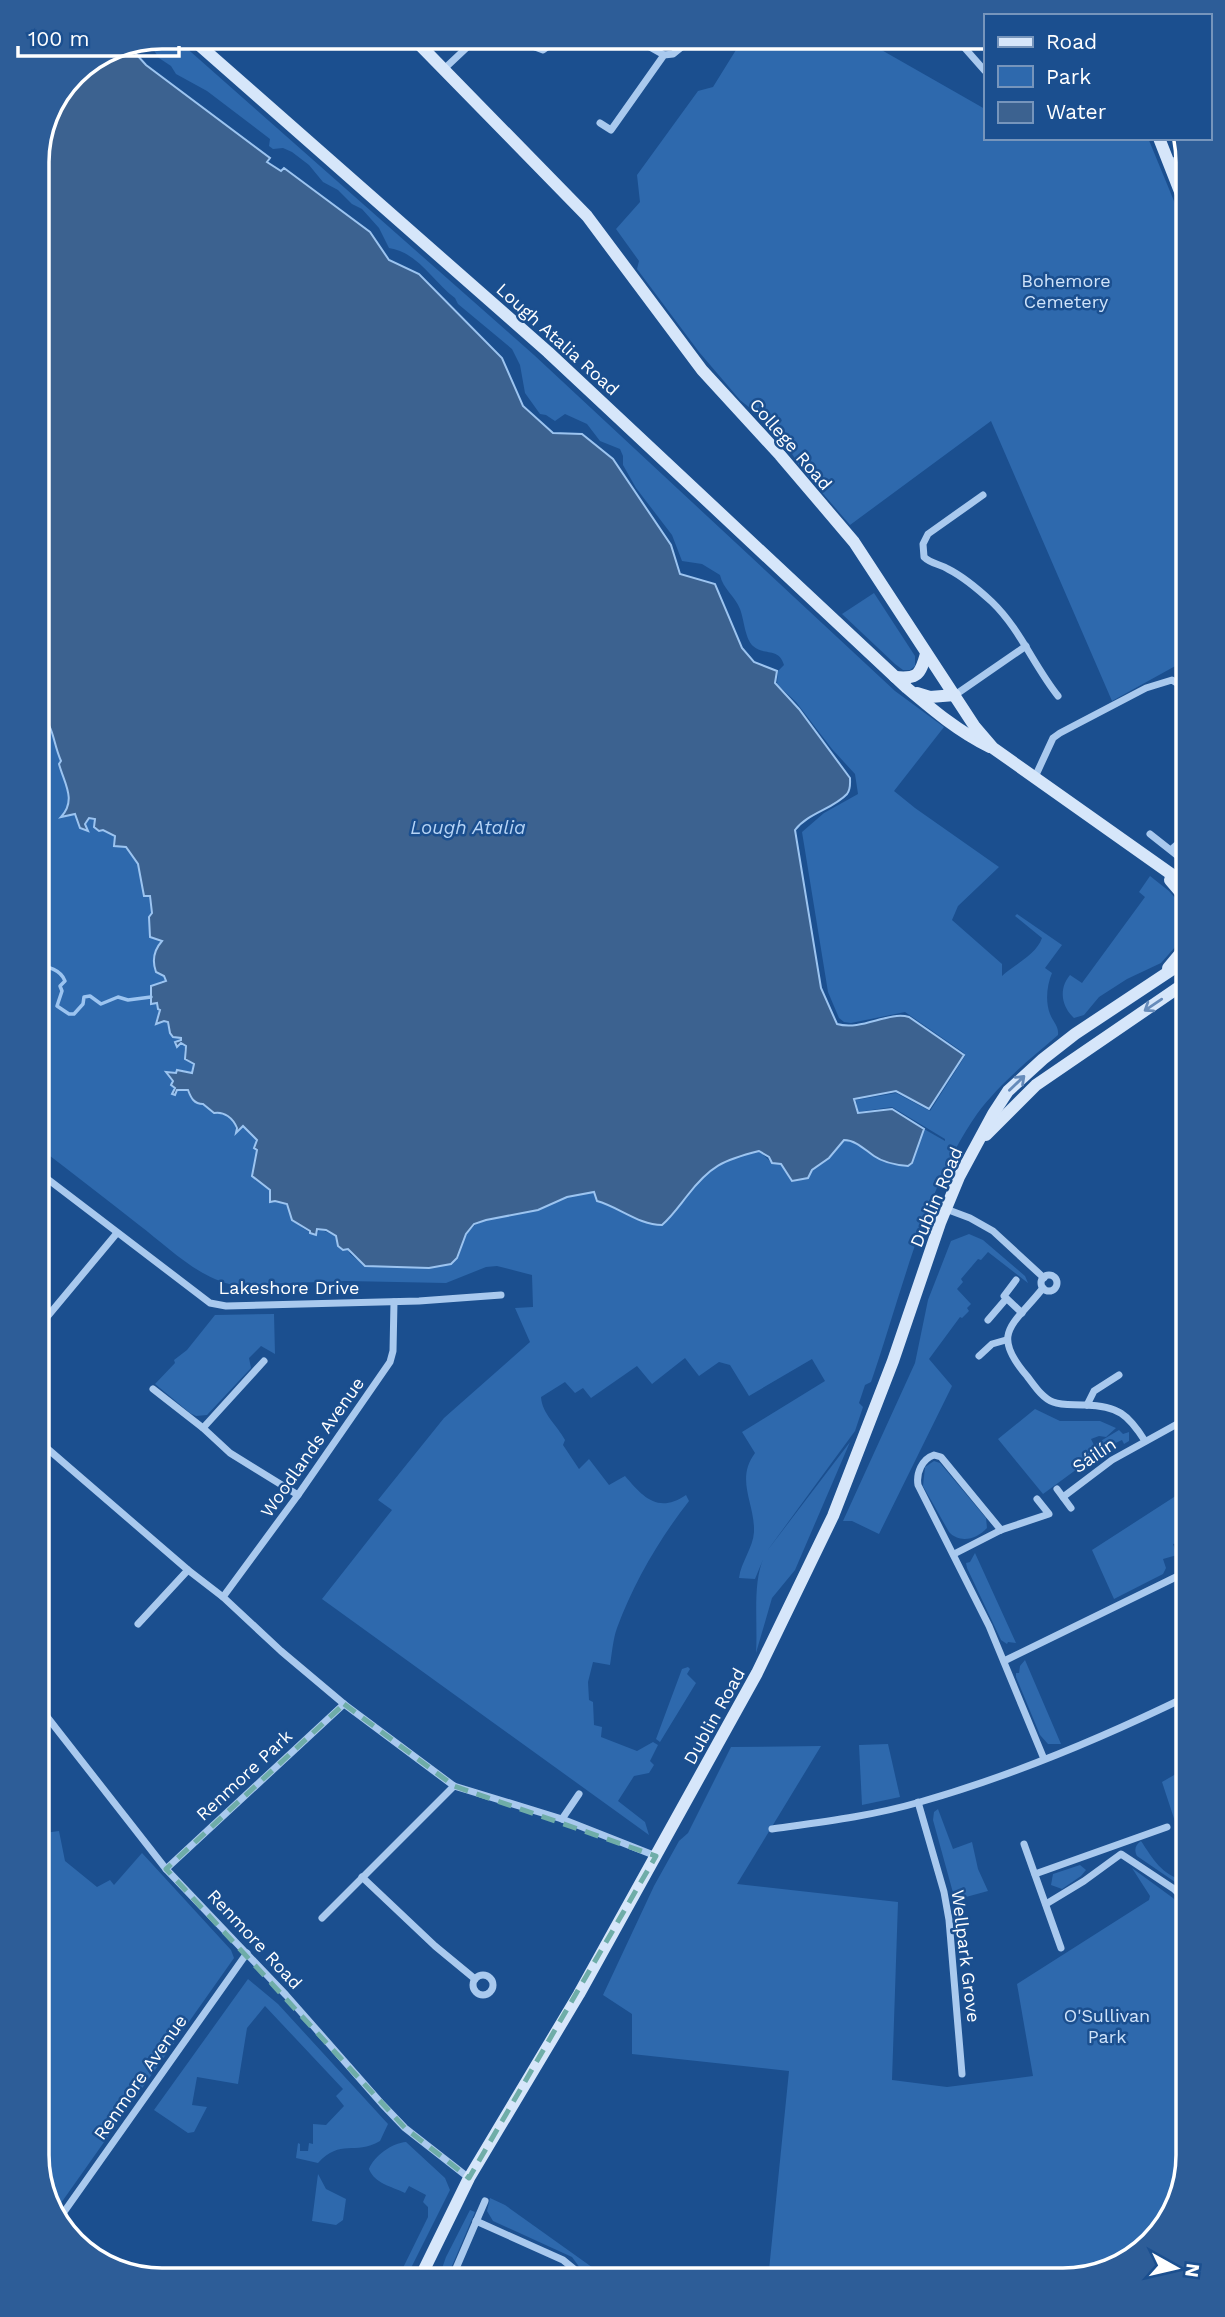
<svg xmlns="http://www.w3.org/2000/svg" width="1225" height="2317" viewBox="0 0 1225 2317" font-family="'Work Sans',sans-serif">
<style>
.green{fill:#2e69ad}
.water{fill:#3c6290;stroke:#9cc4f0;stroke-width:2}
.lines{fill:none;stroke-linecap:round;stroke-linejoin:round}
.stream{stroke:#9cc4f0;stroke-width:3.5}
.street{stroke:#a9c9ee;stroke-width:7}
.secondary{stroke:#d6e6fa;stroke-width:12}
.oneway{stroke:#668bba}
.marked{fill:none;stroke:#6fada8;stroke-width:5;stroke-dasharray:14 9;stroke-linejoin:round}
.labels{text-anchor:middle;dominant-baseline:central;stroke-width:5;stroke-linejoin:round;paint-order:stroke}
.park-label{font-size:18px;fill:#cfe3fa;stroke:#1b4f8f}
.street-label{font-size:18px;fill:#fff;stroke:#1b4f8f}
.water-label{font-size:19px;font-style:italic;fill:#b5d3f5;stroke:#1b4f8f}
.rim{fill:none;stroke:#fff;stroke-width:3.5}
</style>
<rect width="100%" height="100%" fill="#1b4f8f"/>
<!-- green -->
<g class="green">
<path d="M162,37h12l360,318 361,336 49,36 -50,64 21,17 84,59 -41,39 -6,14 50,44v12c13,-12 34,-21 40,-38l-27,-22 2,-2 45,31 -17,23 7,5c-5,12 -7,28 -2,41 3,8 9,12 8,21 -28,24 -59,49 -81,79 -52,74 -76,182 -106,268l-6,3 -6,18 4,4 -8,24 -88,120 83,-109 -55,128 -23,28 -16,55c2,-30 -4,-70 8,-96l-9,22 -16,-1c2,-16 14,-30 15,-46 1,-29 -19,-52 1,-79l-13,-21 83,-51 -13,-22 -63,37 -19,-31 -11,-3 -20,14 -14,-18 -33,26 -15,-18 -46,32 -8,-10 -8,5 -10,-11 -24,15c1,17 16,28 24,43l-2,5 16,24 10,-10 20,26 16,-9c18,21 33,38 61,19l3,6c-29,37 -55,81 -72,127 -4,11 -5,25 -7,37l-17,-3 -5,20 1,18 4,2 1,23 8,2 -1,10 36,14 16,-9 5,3 -8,16 4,4 -5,8 -15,3 -16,25 27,21 4,13 -327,-236 70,-89 -14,-10 66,-82 86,-76 -15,-34 18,-1 -1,-32 -35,-9 -11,1 -40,16 -100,-2 -113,4c-36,-8 -65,-38 -94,-60 -34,-27 -68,-53 -102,-79v-435c18,13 15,30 24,50l-2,4c5,18 17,35 3,52l13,-3 5,14 7,2 -1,-6 3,-7 6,2 -1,8 4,4 5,-1 12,6 -1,10 12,1 12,17 6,32h5l3,17 -3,4v20l13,4c-8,10 -10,20 -6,31l8,4 2,5 -2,3 -2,-3 -11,6v17l6,-1 1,6h2l-5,15 8,-3 5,1 2,11 4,4 7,1v2l-6,2 2,5 4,-3 5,2 -2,4 1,9 8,5 -1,9 -15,-4 -1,3h-10l7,9 -2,4 4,3 -2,6 2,1 2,-5h10c4,8 7,15 16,14l11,9c9,-2 15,4 21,10l1,10 8,-7 13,14 -3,8 3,1 -5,26 18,15v11l17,3c4,17 13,24 29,31l4,-6 15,7 3,10 4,4 6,-1 2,5 15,12 64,2 22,-4 7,-6 8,-24 9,-9 11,-5 52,-10 28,-13 27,-5 4,9c21,6 42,24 65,23 10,-8 17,-17 25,-28 22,-29 37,-37 72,-45l13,12 9,1 11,17 16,-2 4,-9 17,-12 15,-18c12,0 20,10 30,16 10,7 22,9 34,11l4,-3 12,-35 21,12v-2l-53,-32 -34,5 -2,-12 40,-7 34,18 35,-55 -1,-3 -59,-41 -54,11 -7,-1 -5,-4 -11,-26 -26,-160 22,-19 34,-19 -3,-20 -23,-25 -36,-47 -19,-18 1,-13 6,-6c-5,-18 -20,-9 -31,-19 -8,-7 -9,-27 -13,-37 -5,-13 -17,-20 -20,-34l-18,-11 -20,-3 -10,-26 -36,-47 -13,-23v-9l-3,-7 -20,-8 -13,-17 -22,-10 -10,7 -9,-6 -6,-1 -15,-21 -5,-28 -8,-16 -54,-45 -3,-6c-22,-16 -37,-46 -66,-50l-10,-20 -17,-19 -10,-5 -14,-14 -15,-8 -14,-17 -17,-13 -9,-4 -10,1 -4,-3 1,-7 -63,-48 -31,-17 -5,-8 -12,-8 -12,-18z"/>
<polygon points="744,37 864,37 864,40 985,109 985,138 1037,138 1040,140 1042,138 1148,138 1188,235 1188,659 1112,701 991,421 850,525 800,467 783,439 770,424 740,400 699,352 637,269 639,261 616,229 640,202 637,175 698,91 713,87"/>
<polygon points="874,593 915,656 915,666 910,670 903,670 895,664 842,614"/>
<path d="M1150,876l19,15 13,15 1,19 -7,21 -15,17 -34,16 -28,18 -15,18 -10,3c-12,-11 -16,-29 -4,-43l12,8 63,-86 -6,-5z"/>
<polygon points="969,1234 983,1240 1025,1276 1028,1283 988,1252 981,1260 978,1259 961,1279 963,1282 957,1289 971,1304 967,1308 969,1311 962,1318 960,1317 929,1359 952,1386 879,1534 852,1521 843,1521 915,1363 928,1300 951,1241"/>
<polygon points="274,1314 275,1354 261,1346 249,1358 251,1368 207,1415 196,1416 190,1413 155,1384 175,1363 174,1360 187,1350 215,1315"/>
<polygon points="1035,1409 1060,1421 1100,1421 1116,1428 1106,1437 1099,1436 1091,1439 1094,1445 1119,1430 1123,1434 1129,1432 1129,1441 1124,1444 1122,1440 1107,1447 1043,1494 998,1439"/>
<path d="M934,1461l6,2 46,55 1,10c-10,11 -27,16 -38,4l-26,-46 2,-19z"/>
<polygon points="1188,1488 1188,1541 1173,1544 1177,1555 1163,1559 1166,1568 1163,1574 1114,1599 1092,1550"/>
<polygon points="975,1553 980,1564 1016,1643 1008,1642 1007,1644 1001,1640 967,1568 966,1563 970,1562"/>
<polygon points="1025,1660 1061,1744 1048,1744 1040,1735 1016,1677 1016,1673 1019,1673 1020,1666"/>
<polygon points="688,1667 690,1669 687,1674 696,1683 660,1742 656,1739 682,1669"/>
<polygon points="888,1744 900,1797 862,1805 859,1745"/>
<polygon points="821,1746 737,1884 898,1902 892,2080 947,2087 1033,2076 1017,1984 1149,1900 1150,1896 1132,1868 1173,1898 1188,1914 1188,2156 1167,2224 1111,2271 1063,2280 768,2280 789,2071 632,2054 632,2014 603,1995 654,1886 679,1841 688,1833 731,1747"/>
<path d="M1188,1767v3l-3,2 3,6 -5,26 5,18v57l-4,2 4,6v8l-13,-13 -38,-26c-3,-6 -2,-11 4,-15 12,18 21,34 42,39l-2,-5 6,-17 -25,-76z"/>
<polygon points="938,1809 953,1849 972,1842 978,1869 988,1891 955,1900 933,1820 934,1812"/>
<polygon points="59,1831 65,1861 97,1887 110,1880 114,1885 142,1853 231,1950 234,1958 54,2213 46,2203 37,2155 37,1834"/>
<polygon points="1080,1865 1086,1870 1081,1876 1062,1889 1051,1885 1053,1874"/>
<path d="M248,1979l30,25 110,120 -8,17c-26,15 -39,-3 -62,22l-22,-5 2,-15 2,1v7h8l1,-8 4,1v-20l13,1 18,-19 -8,-10 7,-7 -78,-83 -18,22 -9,56 -41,-7 -5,28 15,2 -13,25 -6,1 -34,-23z"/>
<path d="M406,2142l39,36 5,12 -45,90h-8l31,-63v-10l-5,-5 3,-7 -17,-9 -4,7c-14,-7 -30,-9 -36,-24 5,-13 23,-26 37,-27z"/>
<polygon points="318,2174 326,2189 346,2199 343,2220 336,2225 312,2221"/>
<polygon points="490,2198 505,2205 610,2280 595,2280 583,2272 572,2257 493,2221 487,2211"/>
<polygon points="470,2210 475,2212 446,2280 438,2280 446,2257"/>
</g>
<!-- water -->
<path class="water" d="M127,44l19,21 124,93 -3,4 14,9 3,-3 86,64 19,28 30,14 83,84 21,48 30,27 29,1 31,25 58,86 9,29 35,10 27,64 12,14 23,9 -2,12 24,26 51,69c0,5 1,11 -3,16 -14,15 -39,19 -52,36l26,158 16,36c25,7 51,-13 72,-7l55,38 -35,54 -33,-18 -42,8 4,14 34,-4 32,20 -12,34 -4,3c-12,-1 -24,-3 -34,-10 -9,-6 -18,-16 -30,-16l-15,18 -17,12 -4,8 -16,3 -11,-17 -9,-1 -3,-6 -10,-6c-36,9 -49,15 -72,45 -8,10 -15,20 -25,29 -23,0 -43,-18 -65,-24l-3,-9 -27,5 -29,13 -52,10 -12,4 -8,10 -9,24 -6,6 -22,4 -64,-2 -17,-17 -5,1 -5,-4 -2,-10 -10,-6 -9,-1 -1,6 -6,-2v-2l-18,-11 -5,-16 -12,-3 -5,1v-12l-18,-14 5,-26 -3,-2 3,-8 -14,-14 -7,7 1,-5c-4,-10 -13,-17 -23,-15l-11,-9c-9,0 -12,-6 -15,-14h-11l-2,5 -3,-1 3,-6 -4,-3 2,-4 -7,-9 10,1 1,-3 15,3 2,-9 -9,-5 1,-13 -5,-3 -4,4 -2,-5 6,-2v-2l-8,-1 -3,-4 -2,-11 -4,-1 -8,3 4,-14 -2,-1 -1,-6 -6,1v-18l15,-5 -2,-5 -8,-4c-4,-11 -2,-22 6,-31l-12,-4 -1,-20 3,-4 -2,-17h-6l-6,-32 -12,-17 -12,-1 1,-10 -12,-6 -4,1 -5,-4 1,-8 -6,-1 -4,6 3,7 -8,-3 -5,-14 -14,3c16,-17 3,-34 -2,-53l2,-3c-9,-20 -6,-36 -24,-50v-557l37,-81 40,-27z"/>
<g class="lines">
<!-- stream -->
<path class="stream" d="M37,966c11,0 24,4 28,15l-5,5 2,5 -5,15 12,8h5l9,-10 1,-7 6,-1 11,8 17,-7 10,3 23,-3"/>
<!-- street -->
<g class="street">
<polyline points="533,37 535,47 543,50 550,45 551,37"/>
<polyline points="632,37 664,55"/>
<polyline points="955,37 985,71"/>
<polyline points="444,69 478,37"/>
<polyline points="600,123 611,130 664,55 673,54 694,37"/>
<polyline points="1169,164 1184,155 1185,147"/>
<path d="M983,495l-55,39 -5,10 1,13c7,7 16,7 24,12 16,8 31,21 44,33 28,27 42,64 66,94"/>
<polyline points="955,695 1026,646"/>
<polyline points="1035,777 1053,738 1060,733 1146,688 1172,680 1188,690"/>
<polyline points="1150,834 1188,864"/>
<polyline points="1172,849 1188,835"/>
<polyline points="37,1171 210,1303 226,1306 419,1301 501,1295"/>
<polyline points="946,1209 970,1218 993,1231 1044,1278"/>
<circle cx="1049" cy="1283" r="8"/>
<polyline points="1016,1280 1004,1296 1022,1313"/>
<path d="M1043,1288c-29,37 -54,44 -16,88 7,9 15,22 26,26 10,4 21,2 32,3 33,1 43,9 60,36"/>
<polyline points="988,1320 1006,1299"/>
<polyline points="37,1329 117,1233"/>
<polyline points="979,1356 992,1344 1006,1340"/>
<polyline points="153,1389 203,1428 230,1453 298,1495"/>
<polyline points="1087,1405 1094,1391 1119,1375"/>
<polyline points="1186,1407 1188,1412"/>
<polyline points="203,1428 264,1361"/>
<polyline points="42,1444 188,1570 223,1597 281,1651 344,1704 454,1786 562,1819 656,1856"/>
<polyline points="1057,1489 1071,1508"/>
<polyline points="1063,1497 1112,1460 1188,1418"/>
<path d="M1001,1530l-60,-73 -7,-2c-12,4 -18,18 -16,30l71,141 55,133"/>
<polyline points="954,1554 1001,1530 1049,1514 1037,1499"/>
<polyline points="223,1597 298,1495 390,1362 393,1351 394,1302"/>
<polyline points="138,1624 188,1570"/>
<polyline points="1004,1661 1176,1577"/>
<polyline points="37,1704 166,1869 286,1995 382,2104 405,2128 469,2178"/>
<polyline points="918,1802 944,1892 949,1920 962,2074"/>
<polyline points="562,1819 579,1794"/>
<path d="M772,1829c50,-7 100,-13 148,-27 92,-26 182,-64 268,-106"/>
<polyline points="1024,1844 1061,1948"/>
<polyline points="166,1869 344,1704"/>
<polyline points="1035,1874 1167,1827"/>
<polyline points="362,1877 435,1946 475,1979"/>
<polyline points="1046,1904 1084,1881 1121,1854 1174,1889 1188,1903"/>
<polyline points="322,1918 454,1786"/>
<circle cx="483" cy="1985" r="10"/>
<polyline points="59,2219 247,1953"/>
<polyline points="476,2221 563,2260 574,2269 576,2280"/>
<polyline points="451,2280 485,2201"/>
</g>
<!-- secondary -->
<g class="secondary">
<path d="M190,37l358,315 359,336c26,22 52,44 83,59"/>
<polyline points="412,37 587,216 702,370 780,455 854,542 975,727 993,748 1188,886"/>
<polyline points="1159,138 1188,212"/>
<path d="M895,677c23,2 25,-2 31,-23"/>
<polyline points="917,693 930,697 955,695"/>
<polyline points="1170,880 1188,901"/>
<polyline points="1168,968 1183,950 1188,939"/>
<polyline points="986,1135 1036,1085 1188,981"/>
<polyline points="419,2280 469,2178 579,1994 757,1673 833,1516 893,1361 940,1223 959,1177 993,1114 1008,1091 1043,1059 1075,1034 1188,959"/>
</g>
</g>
<!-- one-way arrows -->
<defs><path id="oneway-shaft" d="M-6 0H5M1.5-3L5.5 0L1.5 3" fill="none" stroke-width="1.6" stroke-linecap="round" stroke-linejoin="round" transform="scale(1.75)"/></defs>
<g class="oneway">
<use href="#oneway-shaft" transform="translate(1153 1005) rotate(146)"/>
<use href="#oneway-shaft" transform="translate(1017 1083) rotate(-44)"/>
</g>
<!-- marked area -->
<path class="marked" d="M344,1704l110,82 202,70 -187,322 -64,-50 -239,-259z"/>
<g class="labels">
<!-- park labels -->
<g class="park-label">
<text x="1066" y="280">Bohemore<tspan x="1066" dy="21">Cemetery</tspan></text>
<text x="1107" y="2015">O'Sullivan<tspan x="1107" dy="21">Park</tspan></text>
</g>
<!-- street labels -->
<g class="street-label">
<text transform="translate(558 339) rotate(42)">Lough Atalia Road</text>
<text transform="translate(791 444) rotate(49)">College Road</text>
<text transform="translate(936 1197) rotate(-67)">Dublin Road</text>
<text x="289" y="1287">Lakeshore Drive</text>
<text transform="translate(312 1447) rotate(-55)">Woodlands Avenue</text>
<text transform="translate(1094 1455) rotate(-34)">Sáilín</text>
<text transform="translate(714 1716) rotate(-61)">Dublin Road</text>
<text transform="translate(244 1775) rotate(-43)">Renmore Park</text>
<text transform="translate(255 1939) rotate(47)">Renmore Road</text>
<text transform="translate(966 1956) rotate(83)">Wellpark Grove</text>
<text transform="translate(140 2077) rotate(-55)">Renmore Avenue</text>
</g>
<!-- water labels -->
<g class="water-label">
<text x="468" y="827">Lough Atalia</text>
</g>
</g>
<!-- crop -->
<path d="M0 0H1225V2317H0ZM162 49H1063A113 113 0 0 1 1176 162V2155A113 113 0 0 1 1063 2268H162A113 113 0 0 1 49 2155V162A113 113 0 0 1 162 49Z" fill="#2d5d98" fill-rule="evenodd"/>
<path class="rim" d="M162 49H1063A113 113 0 0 1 1176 162V2155A113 113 0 0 1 1063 2268H162A113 113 0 0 1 49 2155V162A113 113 0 0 1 162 49Z"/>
<!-- legend -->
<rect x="984" y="14" width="228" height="126" fill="#1b4f8f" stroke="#7695bc" stroke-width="2"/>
<rect x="998" y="37" width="35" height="10" fill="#d6e6fa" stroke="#7695bc" stroke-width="2"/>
<text x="1046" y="49" font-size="21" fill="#ffffff">Road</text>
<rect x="998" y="66" width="35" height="21" fill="#2e69ad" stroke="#7695bc" stroke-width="2"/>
<text x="1046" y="84" font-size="21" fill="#ffffff">Park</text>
<rect x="998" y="102" width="35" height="21" fill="#3c6290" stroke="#7695bc" stroke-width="2"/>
<text x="1046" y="119" font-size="21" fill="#ffffff">Water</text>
<!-- north arrow -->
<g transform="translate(1176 2268) rotate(98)" stroke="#1b4f8f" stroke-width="5" paint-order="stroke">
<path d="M0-5L12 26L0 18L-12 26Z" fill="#ffffff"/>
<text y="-10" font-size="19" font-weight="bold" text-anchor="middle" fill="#ffffff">N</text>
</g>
<!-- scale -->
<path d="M18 46v10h161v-10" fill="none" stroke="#ffffff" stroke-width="3.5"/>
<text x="28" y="46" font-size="21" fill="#ffffff" stroke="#1b4f8f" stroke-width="5" paint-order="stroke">100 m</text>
</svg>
